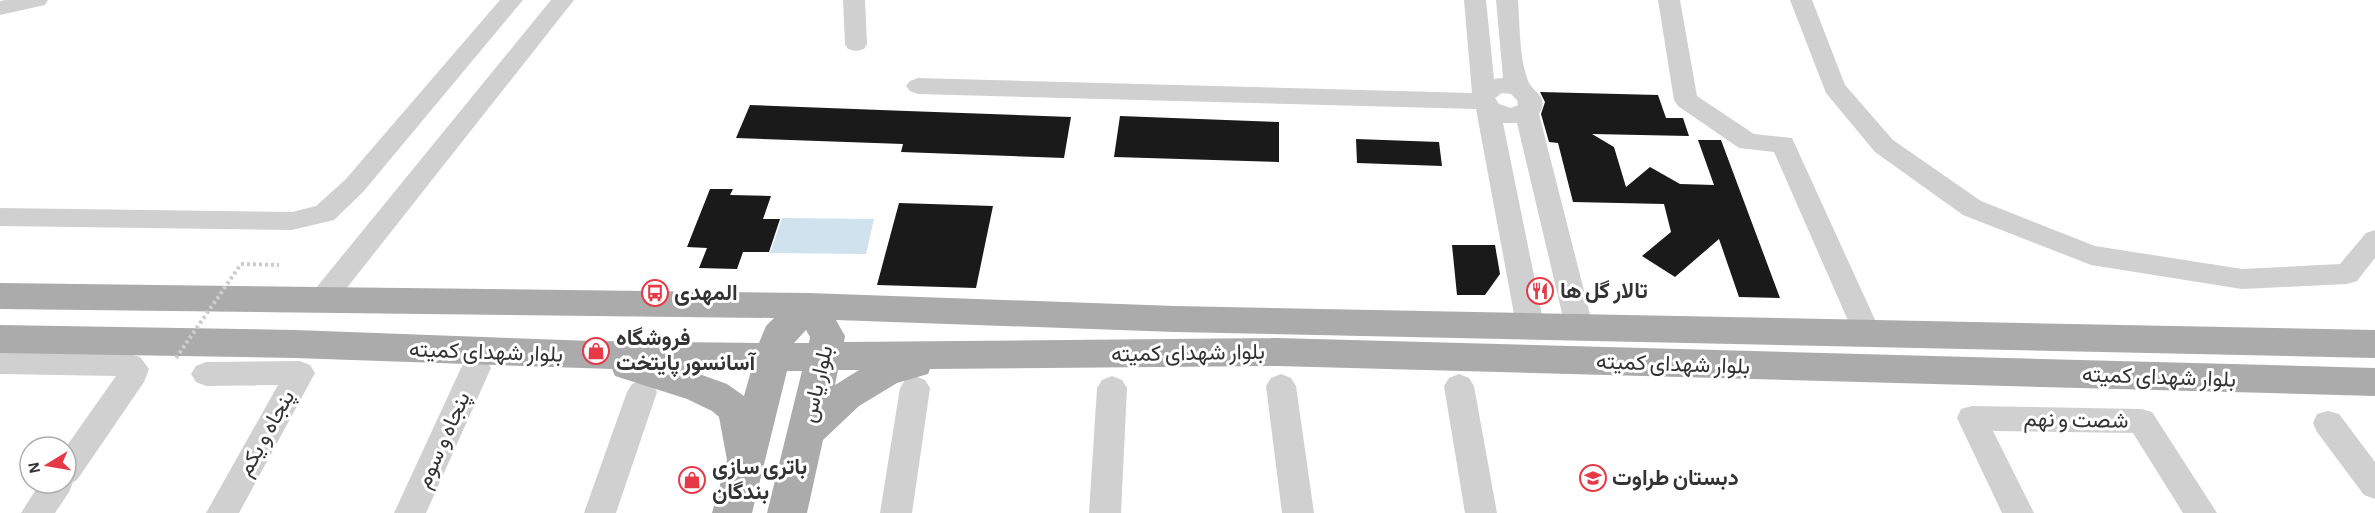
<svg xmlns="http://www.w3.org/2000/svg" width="2375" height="513" viewBox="0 0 2375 513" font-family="'Alegreya Sans',Vazirmatn,sans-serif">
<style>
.water{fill:#cfe2ee}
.building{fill:#1a1a1a}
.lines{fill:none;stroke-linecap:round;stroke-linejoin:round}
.path{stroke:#cdcdcd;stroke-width:4;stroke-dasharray:3 3;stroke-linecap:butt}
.minor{fill:#d0d0d0;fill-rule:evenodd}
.major{fill:#ababab;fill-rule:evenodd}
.path-bridge{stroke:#cdcdcd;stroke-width:4;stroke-dasharray:3 3;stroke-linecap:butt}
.labels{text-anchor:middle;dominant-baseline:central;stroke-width:6;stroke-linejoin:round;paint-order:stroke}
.poi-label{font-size:22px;font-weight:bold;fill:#333;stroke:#fff;text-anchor:start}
.street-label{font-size:22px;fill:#333;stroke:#fff}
</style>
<rect width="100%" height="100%" fill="#fff"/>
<!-- water -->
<polygon class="water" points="782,218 874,219 866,254 770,253"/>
<!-- building -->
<g class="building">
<polygon points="1540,92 1658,95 1666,118 1683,118 1689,136 1592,134 1614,147 1626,187 1650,167 1680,184 1714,185 1698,140 1721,140 1780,298 1739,297 1719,239 1675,277 1642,256 1671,232 1664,204 1573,202 1558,143 1549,142 1541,114 1545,102"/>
<polygon points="750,105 907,111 1071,117 1064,158 901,152 903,144 736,138"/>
<polygon points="1120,116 1279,122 1279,162 1114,157"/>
<polygon points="1356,139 1439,142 1442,166 1357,163"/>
<polygon points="710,189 733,189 730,195 771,196 763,219 780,219 769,252 743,252 737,269 699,268 707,248 687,247"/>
<polygon points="899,203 993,206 976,288 877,285"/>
<polygon points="1452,245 1495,245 1500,274 1485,295 1457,295"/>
</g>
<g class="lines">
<!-- path -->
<polyline class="path" points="241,264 279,265"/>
<!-- minor -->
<g class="minor">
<polygon points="6,0 48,0 45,5 0,15 0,1"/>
<polygon points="500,0 523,0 363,192 334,220 292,230 0,226 0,208 292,212 316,206 345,180"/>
<polygon points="551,0 574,0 331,308 321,312 311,308 307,301 311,294"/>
<polygon points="843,0 865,0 867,44 864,49 856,51 848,49 845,44"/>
<path d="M1464,0h22l8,79 9,-1 -7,-78h22c2,26 1,57 10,81 5,12 22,15 11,33l54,212 -4,8 -10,3 -10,-3 -4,-8 -48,-203h-14l41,202 -4,8 -10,3 -10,-3 -4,-8 -40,-216 -558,-15 -8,-3 -4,-5 4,-5 8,-3 554,15zM1502,93l9,1 6,6 1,5 -7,3 -12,-4 -4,-6z"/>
<polygon points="1658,0 1680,0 1697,96 1754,134 1792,138 1881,333 1877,341 1867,344 1857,341 1774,152 1739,148 1678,106 1674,100"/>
<polygon points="1790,0 1812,0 1845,85 1893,140 1981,201 2095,246 2242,269 2340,264 2366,233 2375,230 2375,258 2357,281 2347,284 2242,289 2091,265 1963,215 1875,152 1826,93"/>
<polygon points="0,352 130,354 140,357 149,369 144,382 77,480 73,482 69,492 55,513 21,513 40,483 66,483 66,447 116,376 0,374"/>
<polygon points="476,356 486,360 491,368 426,513 394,513 461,368 466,360"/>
<polygon points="300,361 310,365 315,373 239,513 206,513 278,385 206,386 196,382 191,374 196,366 206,362"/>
<polygon points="1281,374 1291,378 1296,386 1314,513 1282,513 1266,386 1271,378"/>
<polygon points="1459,374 1469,378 1474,386 1497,513 1465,513 1444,386 1449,378"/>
<polygon points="915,376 925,380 930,388 912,513 880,513 900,388 905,380"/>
<polygon points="1112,376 1122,380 1127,388 1121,513 1089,513 1097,388 1102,380"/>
<polygon points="642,380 652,384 657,392 616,513 584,513 627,392 632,384"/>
<polygon points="1972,406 2141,409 2152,412 2217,513 2183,513 2133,433 1993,431 2034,513 2002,513 1957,418 1961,409"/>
<polygon points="2328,411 2339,414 2375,462 2375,499 2364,495 2317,432 2313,423 2317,414"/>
</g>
<!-- major -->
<path class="major" d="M0,283l809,10 366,13 1200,24v28l-1200,-26 -339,-12 9,16 -1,6 433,-4 1098,30v28l-1098,-30 -347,3 -2,5 -31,9 -38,23 -36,34 -16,73h-40l35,-142h-15l-35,142h-40l15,-53 -8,-43 -7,-6 -25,-12 -72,-23 -3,-7 -317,-11 -295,-5v-28l295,5 297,11 167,2 7,-17 8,-8 -774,-9zM806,330l4,7 -1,6h-15zM688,370l63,1 -7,25 -17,-12zM838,370h21l-24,15z"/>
<!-- path-bridge -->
<polyline class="path-bridge" points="176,358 241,264"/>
</g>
<!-- icons -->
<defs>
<symbol id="restaurant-ring" viewBox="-11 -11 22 22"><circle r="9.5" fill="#fff" stroke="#e63946" stroke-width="1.5"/><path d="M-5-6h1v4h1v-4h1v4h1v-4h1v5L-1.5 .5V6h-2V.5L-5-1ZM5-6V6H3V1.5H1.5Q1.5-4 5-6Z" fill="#e63946"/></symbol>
<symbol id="bus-ring" viewBox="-11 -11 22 22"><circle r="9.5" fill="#fff" stroke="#e63946" stroke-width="1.5"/><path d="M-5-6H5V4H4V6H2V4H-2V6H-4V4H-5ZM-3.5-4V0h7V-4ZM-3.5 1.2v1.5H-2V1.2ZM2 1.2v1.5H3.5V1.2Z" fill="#e63946"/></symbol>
<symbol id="shop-ring" viewBox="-11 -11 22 22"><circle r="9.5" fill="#fff" stroke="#e63946" stroke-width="1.5"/><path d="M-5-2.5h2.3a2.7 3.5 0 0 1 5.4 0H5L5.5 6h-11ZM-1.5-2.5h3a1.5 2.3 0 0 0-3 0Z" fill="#e63946"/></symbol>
<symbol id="school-ring" viewBox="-11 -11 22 22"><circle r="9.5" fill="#fff" stroke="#e63946" stroke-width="1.5"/><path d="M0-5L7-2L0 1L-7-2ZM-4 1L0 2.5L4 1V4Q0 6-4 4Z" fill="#e63946"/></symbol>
</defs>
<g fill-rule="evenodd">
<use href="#restaurant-ring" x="1525" y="276" width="30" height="30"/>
<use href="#bus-ring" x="640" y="278" width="30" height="30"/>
<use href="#shop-ring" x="581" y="336" width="30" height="30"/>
<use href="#school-ring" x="1578" y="463" width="30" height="30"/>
<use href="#shop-ring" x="677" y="465" width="30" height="30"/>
</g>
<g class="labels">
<!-- poi labels -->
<g class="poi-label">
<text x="1560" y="291">تالار گل ها</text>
<text x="674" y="293">المهدی</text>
<text x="616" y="338">فروشگاه<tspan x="616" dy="25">آسانسور پایتخت</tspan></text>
<text x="712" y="467">باتری سازی<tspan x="712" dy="25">بندگان</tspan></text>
<text x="1612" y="478">دبستان طراوت</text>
</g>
<!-- street labels -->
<g class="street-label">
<text transform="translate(486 352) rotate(2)">بلوار شهدای کمیته</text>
<text transform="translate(1188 353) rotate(-1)">بلوار شهدای کمیته</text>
<text transform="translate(1673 364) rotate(2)">بلوار شهدای کمیته</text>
<text transform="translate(2159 377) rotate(2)">بلوار شهدای کمیته</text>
<text transform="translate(817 384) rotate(-77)">بلوار یاس</text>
<text transform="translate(2076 420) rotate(1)">شصت و نهم</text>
<text transform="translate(266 433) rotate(-61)">پنجاه و یکم</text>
<text transform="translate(443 440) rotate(-66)">پنجاه و سوم</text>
</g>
</g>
<!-- north arrow -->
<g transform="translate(48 465) rotate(259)"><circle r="28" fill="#ffffff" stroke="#adadad" stroke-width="1.5"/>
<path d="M0-4.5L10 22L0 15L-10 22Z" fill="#e63946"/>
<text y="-9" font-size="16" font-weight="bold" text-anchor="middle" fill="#333333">N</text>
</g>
</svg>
